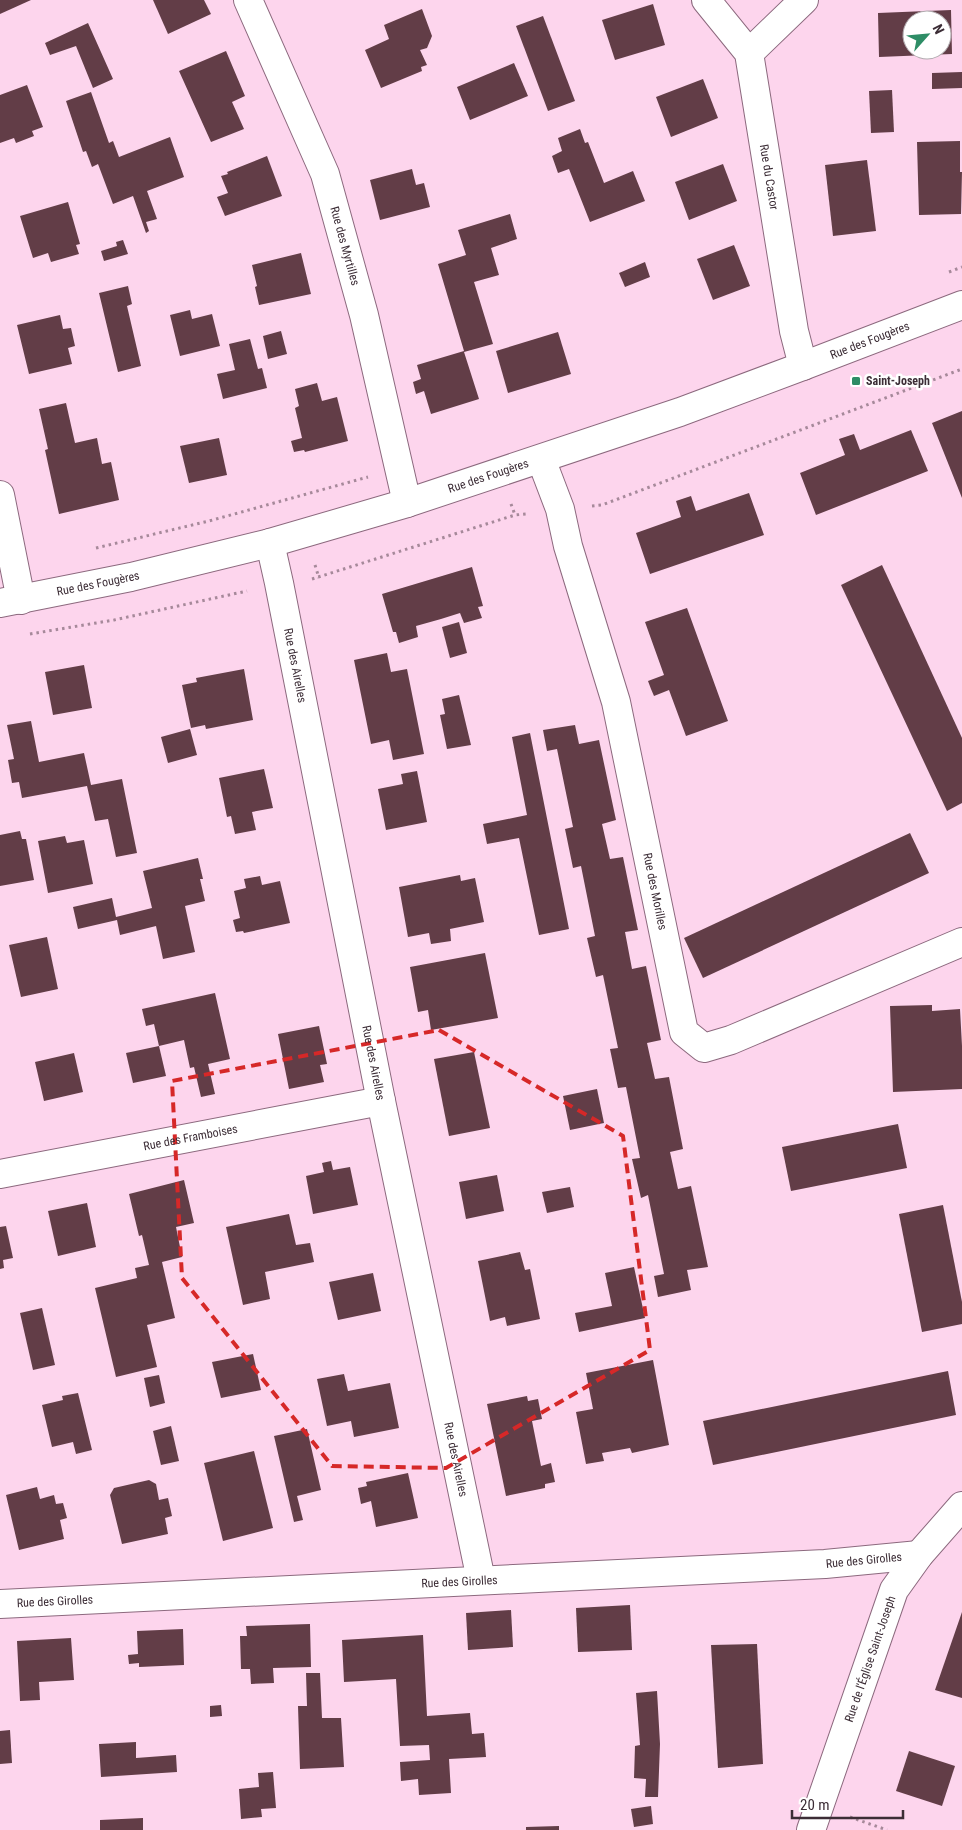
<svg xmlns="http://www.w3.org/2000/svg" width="962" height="1830" viewBox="0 0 962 1830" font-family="'Roboto Condensed',sans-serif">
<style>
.building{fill:#623d47;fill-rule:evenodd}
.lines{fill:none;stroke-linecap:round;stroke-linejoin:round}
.minor-casing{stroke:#8c697e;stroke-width:30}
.path{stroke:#a6899a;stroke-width:3;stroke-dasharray:2.5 4;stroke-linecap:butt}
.minor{stroke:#fff;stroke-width:28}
.marked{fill:none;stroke:#d62828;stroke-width:4;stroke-dasharray:10 6;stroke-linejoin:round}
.poi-dot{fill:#2e8d66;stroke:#fff;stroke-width:2}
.labels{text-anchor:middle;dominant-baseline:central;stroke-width:5;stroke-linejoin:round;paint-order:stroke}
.street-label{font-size:12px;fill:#3c2d36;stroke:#fff}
.poi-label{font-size:12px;font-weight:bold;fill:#3c2d36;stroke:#fff;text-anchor:start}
</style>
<rect width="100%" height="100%" fill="#fdd5ed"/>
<!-- building -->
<g class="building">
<polygon points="0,0 31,0 0,14"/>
<polygon points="153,0 204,0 211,14 168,34"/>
<polygon points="653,4 665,45 615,60 602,20"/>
<polygon points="422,9 432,36 427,48 420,50 427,65 421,67 422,71 381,88 365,50 389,39 384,25"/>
<path d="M951,10l1,44 -73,3 -1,-44zM912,20h30v30h-30z"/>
<polygon points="543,16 575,101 548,111 516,26"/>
<polygon points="88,23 113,79 93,88 76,46 50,55 45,43"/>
<polygon points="226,51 245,96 232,102 244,129 211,142 179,71"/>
<polygon points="514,63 528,96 470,120 457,87"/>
<polygon points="962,72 962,88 932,89 932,73"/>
<polygon points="703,79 718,118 671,137 656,97"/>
<polygon points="27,85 43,127 32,131 34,136 16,143 14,138 0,143 0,95"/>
<polygon points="892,90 894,132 871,133 869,91"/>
<polygon points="91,92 109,143 113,141 119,157 170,137 184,177 147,191 157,219 146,222 149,231 146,233 133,196 113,204 98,164 92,167 86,151 83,152 66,101"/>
<polygon points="580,129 585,143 588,142 604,183 633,171 645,201 590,222 569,169 558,173 552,156 562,151 558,138"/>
<polygon points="960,141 960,172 962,172 961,214 919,215 917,142"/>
<polygon points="267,156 282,196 225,216 217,197 228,193 221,176 228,174 227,172"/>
<polygon points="867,160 876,231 833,236 825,165"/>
<polygon points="723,164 737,201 689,220 675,182"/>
<polygon points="412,169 416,185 424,183 430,207 380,220 370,180"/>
<polygon points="68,202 80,244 76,245 79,254 51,262 48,253 33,258 20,216"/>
<polygon points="510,214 517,239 491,248 499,275 474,282 493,344 464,352 479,399 431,414 424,391 416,394 413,382 421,379 417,365 464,351 438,264 466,255 458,230"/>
<polygon points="123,240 128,254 104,261 101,251 117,246 116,242"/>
<polygon points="734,245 750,286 713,300 697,259"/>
<polygon points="301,253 311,294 259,305 255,287 257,286 252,265"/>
<polygon points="645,262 650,277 625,287 619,273"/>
<polygon points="128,286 132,304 127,306 141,366 118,372 99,293"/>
<polygon points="190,310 192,319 212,314 220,346 180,356 170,315"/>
<polygon points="60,315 63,329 71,328 75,346 68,348 72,364 29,374 17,325"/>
<polygon points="281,331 287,354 268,359 263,336"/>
<polygon points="558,332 571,374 508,393 496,351"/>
<polygon points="250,339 258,369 262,368 267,388 223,399 217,374 235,370 229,344"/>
<polygon points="317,383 322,401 337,397 348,441 305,452 304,450 294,452 291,441 302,438 295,408 299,406 295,389"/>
<polygon points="66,403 75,443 97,438 102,464 111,462 119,500 59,514 45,450 48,449 39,409"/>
<polygon points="962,411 962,498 932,423"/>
<polygon points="911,430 928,471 816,515 800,473 845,455 839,439 854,434 860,450"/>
<polygon points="219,438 227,475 189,483 180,446"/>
<polygon points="749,493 764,535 650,574 636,533 681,517 676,501 691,496 696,511"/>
<polygon points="882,565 962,738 962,803 947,811 841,585"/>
<polygon points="472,567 483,606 478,607 482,618 464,623 460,613 441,619 416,626 418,637 399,643 396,632 393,632 382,594"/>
<polygon points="687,608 728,721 686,736 669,690 654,696 651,689 648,681 664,675 645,622"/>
<polygon points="459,622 467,653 450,658 442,627"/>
<polygon points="387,653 391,672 407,669 424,754 393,760 389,740 371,744 354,660"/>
<polygon points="84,665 92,708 53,715 45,672"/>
<polygon points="244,669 253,720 206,729 205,725 191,728 182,685 197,682 196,678"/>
<polygon points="459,695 471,745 447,749 440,715 445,714 442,699"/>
<polygon points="31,721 39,762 84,753 91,785 122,779 137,853 116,857 108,819 95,821 87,786 22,798 19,782 12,783 8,760 14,759 7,725"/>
<polygon points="575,725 579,744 599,740 616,820 602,824 610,859 623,857 638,930 625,932 632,969 646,966 661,1040 647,1043 655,1079 669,1077 683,1149 670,1152 678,1189 691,1186 708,1267 687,1270 691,1290 658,1297 654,1276 664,1274 648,1195 641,1198 632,1159 640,1158 626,1087 618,1088 610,1049 618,1048 603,975 596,977 587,938 595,936 581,866 573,868 565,829 573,827 557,749 547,751 543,730"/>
<polygon points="190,729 197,755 168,763 161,737"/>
<polygon points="530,733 569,929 539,935 519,838 487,844 483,824 527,815 512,737"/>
<polygon points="264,769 273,808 252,812 256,830 235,834 231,816 227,817 219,778"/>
<polygon points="417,771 427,822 386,830 378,789 403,784 401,774"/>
<polygon points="20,831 22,839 26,839 34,880 0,886 0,835"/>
<polygon points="910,833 929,873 703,978 684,938"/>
<polygon points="65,836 67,843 84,840 93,884 48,893 38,841"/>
<polygon points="198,858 203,879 200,879 205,901 185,906 195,952 163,959 156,926 120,935 117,920 78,929 73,907 112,898 116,917 152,908 143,871"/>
<polygon points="460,875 461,881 475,878 484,922 450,929 451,941 431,944 429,933 408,937 399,887"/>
<polygon points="260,876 262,885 280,881 290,923 244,933 243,931 236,932 233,920 240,918 234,891 246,888 244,879"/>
<polygon points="47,937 58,989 21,997 9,945"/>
<polygon points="485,953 498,1018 431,1030 428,1010 418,1012 410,967"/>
<polygon points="215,993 230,1059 208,1064 215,1094 201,1097 194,1067 190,1068 184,1040 159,1046 154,1024 146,1026 142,1009"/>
<polygon points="932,1005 932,1011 960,1009 962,1046 962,1089 893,1092 890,1006"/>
<polygon points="319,1026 327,1064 320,1065 324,1082 289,1089 278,1034"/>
<polygon points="159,1046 166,1076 133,1083 126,1053"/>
<polygon points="474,1052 490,1128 449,1136 434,1059"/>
<polygon points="74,1053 83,1092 44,1101 35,1062"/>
<polygon points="597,1089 604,1123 570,1130 563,1096"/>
<polygon points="898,1124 907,1168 791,1191 782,1147"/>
<polygon points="331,1161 333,1170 350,1167 358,1205 313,1214 306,1176 324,1172 322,1163"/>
<polygon points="497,1175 504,1211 466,1219 459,1182"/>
<polygon points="184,1180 194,1223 176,1227 182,1257 162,1262 175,1318 147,1325 157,1367 116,1377 95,1288 137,1278 135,1268 149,1265 142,1235 139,1236 129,1194"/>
<polygon points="570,1187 574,1207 547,1213 542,1192"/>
<polygon points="87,1203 96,1247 58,1256 48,1211"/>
<polygon points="943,1205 962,1302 962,1324 922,1332 899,1214"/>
<polygon points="289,1214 296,1245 310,1243 314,1262 265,1272 270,1299 243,1305 226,1227"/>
<polygon points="6,1226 13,1258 3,1260 4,1268 0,1269 0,1227"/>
<polygon points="520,1252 525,1270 530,1269 540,1319 507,1326 505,1317 490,1321 478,1261"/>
<polygon points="634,1267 645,1318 579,1332 575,1313 612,1306 605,1273"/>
<polygon points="373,1273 381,1311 338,1320 329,1282"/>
<polygon points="42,1308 55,1365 33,1370 20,1313"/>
<polygon points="253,1354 261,1390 221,1398 212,1362"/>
<polygon points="653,1360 669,1445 632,1453 630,1448 602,1453 604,1461 586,1464 576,1412 593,1409 586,1373"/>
<polygon points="948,1371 956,1415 713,1465 703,1421"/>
<polygon points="344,1374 348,1391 390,1383 399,1428 354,1437 351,1421 327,1426 317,1379"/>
<polygon points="159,1375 165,1403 150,1407 144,1378"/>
<polygon points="78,1393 92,1450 76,1454 73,1442 52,1447 42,1405 63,1400 62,1396"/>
<polygon points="527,1396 528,1401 538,1399 542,1419 532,1421 541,1466 551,1463 555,1482 545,1484 545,1488 506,1496 487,1404"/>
<polygon points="171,1426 179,1461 161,1465 153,1431"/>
<polygon points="307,1429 321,1490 297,1496 303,1520 294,1522 274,1436"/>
<polygon points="254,1451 273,1528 223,1541 204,1463"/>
<polygon points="408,1473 418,1518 376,1527 371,1501 361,1504 358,1488 367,1486 366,1482"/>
<polygon points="149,1480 156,1484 159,1500 168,1498 172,1516 165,1518 168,1534 122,1544 110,1495 114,1488"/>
<polygon points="37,1487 40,1499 54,1495 56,1504 63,1503 67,1518 60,1520 64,1539 19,1550 6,1495"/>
<polygon points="630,1605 632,1650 578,1652 576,1608"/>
<polygon points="511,1610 513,1647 468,1650 466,1613"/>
<polygon points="962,1612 962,1698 935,1690"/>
<polygon points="310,1624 311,1667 273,1668 274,1683 251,1684 250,1669 241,1669 240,1636 247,1636 246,1626"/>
<polygon points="183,1629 184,1665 139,1667 139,1663 129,1664 128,1655 138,1654 137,1631"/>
<polygon points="423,1635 427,1716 470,1713 472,1734 484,1733 486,1757 449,1759 451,1793 419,1795 418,1779 401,1781 400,1762 430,1760 429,1745 400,1746 396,1679 344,1682 342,1640"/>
<polygon points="71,1638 74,1680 39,1682 40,1700 20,1701 17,1641"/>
<polygon points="757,1644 763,1764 718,1768 711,1645"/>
<polygon points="306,1673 320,1673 322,1718 341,1718 344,1767 300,1769 298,1706 307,1706"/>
<polygon points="657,1691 660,1744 658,1797 645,1797 646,1779 634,1778 635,1746 640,1745 636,1693"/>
<polygon points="221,1705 222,1716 210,1717 210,1706"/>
<polygon points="10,1730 12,1763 0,1764 0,1731"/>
<polygon points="136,1742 136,1758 176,1755 177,1772 101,1777 99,1744"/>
<polygon points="909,1751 955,1766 942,1806 896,1791"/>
<polygon points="273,1772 276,1808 261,1809 262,1817 241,1819 239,1789 259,1787 258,1773"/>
<polygon points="651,1806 653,1824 634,1827 631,1809"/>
<polygon points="143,1818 143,1830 100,1830 100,1820"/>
<polygon points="559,1826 559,1830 526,1830 526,1827"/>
</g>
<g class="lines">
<defs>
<g id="minor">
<path id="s1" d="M248,0l77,174 39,141 43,188"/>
<path id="s2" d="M706,0l43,53 45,278 9,35"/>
<polyline points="749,53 804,0"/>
<path id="s3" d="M541,459l19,50 8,37 48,156 68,330 20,16 27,-8 231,-98"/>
<polyline points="0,495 21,600"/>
<path id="s4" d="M270,543l9,40 102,518 100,479"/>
<path id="s5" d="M0,603l131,-26 139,-34 137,-40 273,-91 123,-46 159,-61"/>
<path id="s6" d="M0,1174l381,-73"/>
<path id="s7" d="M0,1604l825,-40 94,-9"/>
<path id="s8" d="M811,1830l83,-240 25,-35 43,-49"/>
</g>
</defs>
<!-- minor casing -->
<use href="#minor" class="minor-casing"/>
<!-- path -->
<g class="path">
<polyline points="949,272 962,267"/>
<polyline points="511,504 515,515"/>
<polyline points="592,506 602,505 962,369"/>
<polyline points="96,548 209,521 368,477"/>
<polyline points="315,565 319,578"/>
<polyline points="312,579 515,515 526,514"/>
<polyline points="30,634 114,620 247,591"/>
<polyline points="850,1817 887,1830"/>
</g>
<!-- minor -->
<use href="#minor" class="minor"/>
</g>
<!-- marked area -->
<path class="marked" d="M439,1030l184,106 27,214 -204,118 -114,-2 -150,-188 -10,-197z"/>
<!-- markers -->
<rect class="poi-dot" x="851" y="376" width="10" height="10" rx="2.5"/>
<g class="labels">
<!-- street labels -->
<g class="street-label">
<text stroke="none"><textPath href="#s2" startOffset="194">Rue du Castor</textPath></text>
<text stroke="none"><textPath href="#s1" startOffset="265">Rue des Myrtilles</textPath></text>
<text stroke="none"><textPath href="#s5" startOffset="910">Rue des Fougères</textPath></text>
<text stroke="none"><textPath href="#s5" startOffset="505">Rue des Fougères</textPath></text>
<text stroke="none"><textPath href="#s5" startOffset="100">Rue des Fougères</textPath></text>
<text stroke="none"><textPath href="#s4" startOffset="125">Rue des Airelles</textPath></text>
<text stroke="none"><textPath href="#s3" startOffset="448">Rue des Morilles</textPath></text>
<text stroke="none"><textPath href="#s4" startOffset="530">Rue des Airelles</textPath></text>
<text stroke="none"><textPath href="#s6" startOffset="194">Rue des Framboises</textPath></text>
<text stroke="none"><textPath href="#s4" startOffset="935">Rue des Airelles</textPath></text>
<text stroke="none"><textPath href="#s7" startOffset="865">Rue des Girolles</textPath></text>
<text stroke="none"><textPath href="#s7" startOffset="460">Rue des Girolles</textPath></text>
<text stroke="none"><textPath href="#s7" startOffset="55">Rue des Girolles</textPath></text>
<text stroke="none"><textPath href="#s8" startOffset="181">Rue de l'Église Saint-Joseph</textPath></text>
</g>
<!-- poi labels -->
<g class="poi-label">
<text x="866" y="381">Saint-Joseph</text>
</g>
</g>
<!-- north arrow -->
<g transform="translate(927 35) rotate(63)"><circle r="24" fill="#ffffff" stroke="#b1abaf"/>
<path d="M0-4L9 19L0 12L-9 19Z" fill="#2e8d66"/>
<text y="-8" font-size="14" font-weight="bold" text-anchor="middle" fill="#3c2d36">N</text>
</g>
<!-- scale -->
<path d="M792 1810v8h111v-8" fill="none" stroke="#3c2d36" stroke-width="2.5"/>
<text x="800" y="1810" font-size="15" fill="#3c2d36" stroke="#ffffff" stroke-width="4" paint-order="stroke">20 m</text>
</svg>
